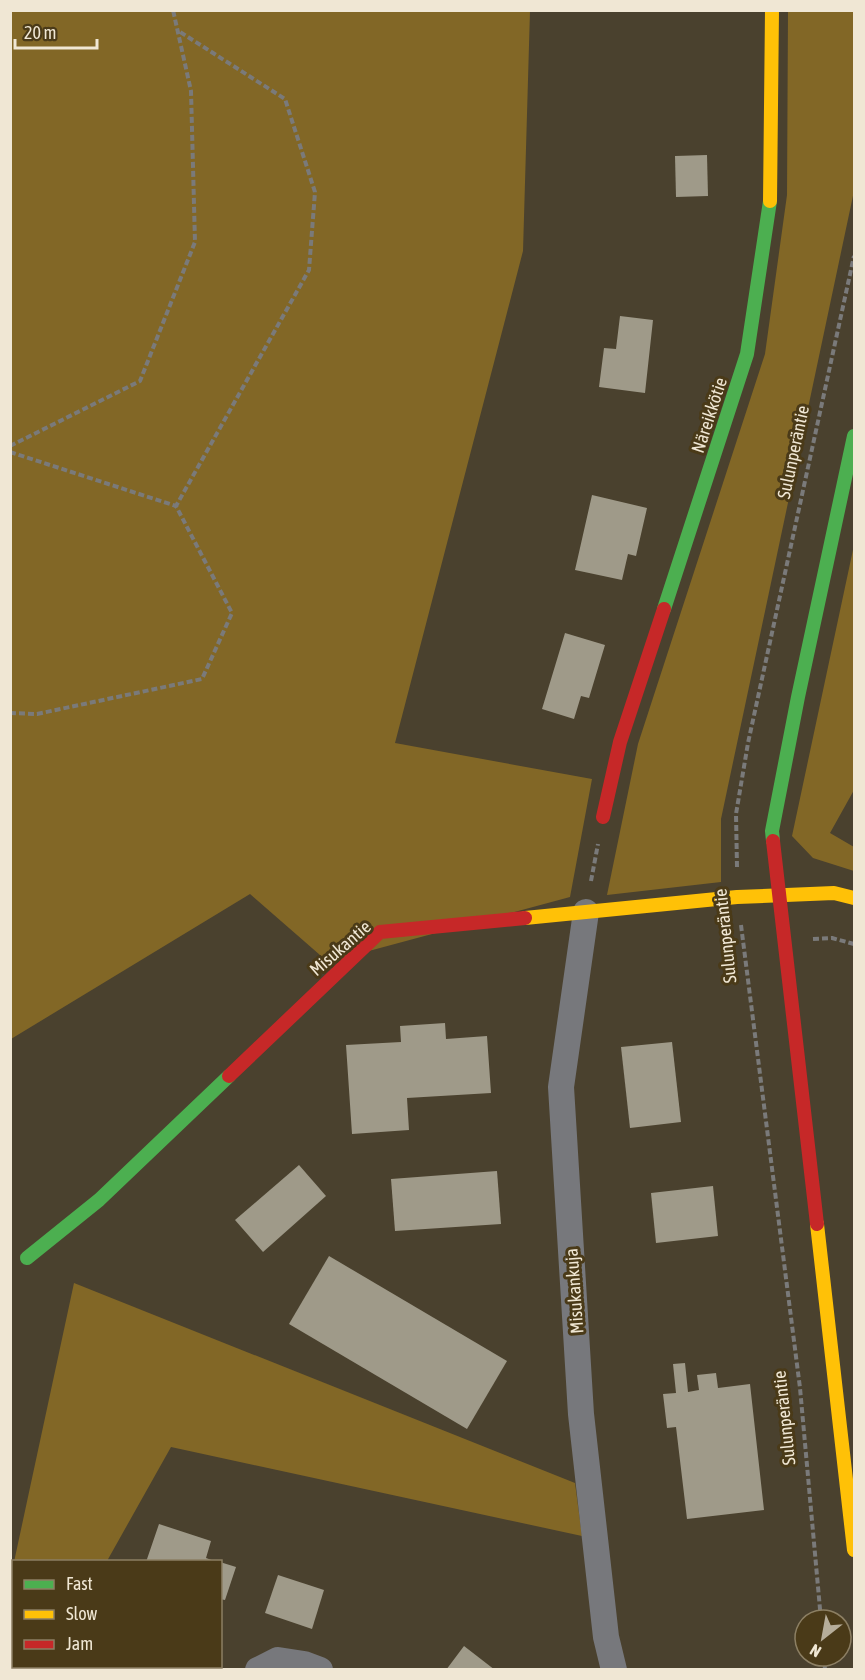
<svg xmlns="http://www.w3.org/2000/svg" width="865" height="1680" viewBox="0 0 865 1680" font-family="'Asap Condensed',sans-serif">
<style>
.green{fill:#826726}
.building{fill:#9f9a89}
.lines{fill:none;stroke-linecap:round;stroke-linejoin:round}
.path{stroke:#7a7a7a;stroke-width:4;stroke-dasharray:6 3;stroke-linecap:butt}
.street{stroke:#77787c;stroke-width:26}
.fast{stroke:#4caf50;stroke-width:14}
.slow{stroke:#ffc107;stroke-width:14}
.jam{stroke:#c62828;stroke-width:14}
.labels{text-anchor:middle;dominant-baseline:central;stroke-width:6;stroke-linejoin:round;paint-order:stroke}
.street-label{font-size:18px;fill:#f0e7d4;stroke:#4a3a18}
</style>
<rect width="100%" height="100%" fill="#4a412e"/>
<!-- green -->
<g class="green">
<polygon points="11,11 530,11 523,251 395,743 592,779 570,897 328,962 250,894 11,1039"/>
<polygon points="788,11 854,11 854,191 721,819 721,882 607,895 638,744 765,354 787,195"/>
<polygon points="854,545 854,790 830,833 854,847 854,871 813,858 792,836"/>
<polygon points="74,1283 575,1483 582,1536 171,1447 107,1561 14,1562"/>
<polygon points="13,1565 14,1666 66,1667 66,1669 11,1669 10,1579"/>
</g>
<!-- building -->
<g class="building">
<polygon points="707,155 708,196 676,197 675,156"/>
<polygon points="620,316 653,320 645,393 599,387 604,348 616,349"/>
<polygon points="592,495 647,508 636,556 628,554 622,580 575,570"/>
<polygon points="565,633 605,645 589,698 581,696 574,719 542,709"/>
<polygon points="445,1023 446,1039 487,1036 491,1093 407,1098 409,1130 352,1134 346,1045 401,1042 400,1026"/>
<polygon points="672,1042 681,1122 630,1128 621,1047"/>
<polygon points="299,1165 326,1196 263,1252 235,1220"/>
<polygon points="497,1171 501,1224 395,1231 391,1179"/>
<polygon points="713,1186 718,1236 656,1243 651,1193"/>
<polygon points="329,1256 507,1361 467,1429 289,1324"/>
<polygon points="685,1363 688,1392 699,1390 697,1375 716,1373 718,1388 750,1384 764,1510 687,1519 676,1427 667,1428 663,1394 676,1393 673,1364"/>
<polygon points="159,1524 211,1541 206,1558 217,1562 146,1562"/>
<polygon points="220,1562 236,1567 225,1600 220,1599"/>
<polygon points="278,1575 324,1590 312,1629 265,1613"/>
<polygon points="464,1646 495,1670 446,1670"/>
</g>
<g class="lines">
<!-- path -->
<g class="path">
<polyline points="10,446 140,381 195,242 191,91 173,10"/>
<polyline points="10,452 176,506"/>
<polyline points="10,713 37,714 202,679 232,613 176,506 309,270 315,192 285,99 177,30"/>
<polyline points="737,867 736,814 748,743 854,256"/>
<polyline points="591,881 598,844"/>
<polyline points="741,925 800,1388 821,1620"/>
<polyline points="813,939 832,938 854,944"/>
<polyline points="824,1656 825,1670"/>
</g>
<!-- street -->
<g class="street">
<polyline points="586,912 561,1087 581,1414 606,1637 614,1670"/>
<polyline points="258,1670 278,1660 304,1664 320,1670"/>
</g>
<!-- fast -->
<g class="fast">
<polyline points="664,609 747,354 770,201"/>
<polyline points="773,841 772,831 798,697 854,436"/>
<polyline points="27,1258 99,1200 229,1076"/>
</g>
<!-- slow -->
<g class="slow">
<polyline points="770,201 772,10"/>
<polyline points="525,918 737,897 834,893 854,898"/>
<polyline points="817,1224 854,1550"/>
</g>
<!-- jam -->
<g class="jam">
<polyline points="603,817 620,742 664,609"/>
<polyline points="773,841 817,1224"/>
<polyline points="229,1076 380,932 525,918"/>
</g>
</g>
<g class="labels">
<!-- street labels -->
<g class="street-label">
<text transform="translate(709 415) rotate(-72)">Näreikkötie</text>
<text transform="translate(793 452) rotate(-78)">Sulunperäntie</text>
<text transform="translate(725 936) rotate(-96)">Sulunperäntie</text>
<text transform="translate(340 948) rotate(-41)">Misukantie</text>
<text transform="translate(574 1291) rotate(-94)">Misukankuja</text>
<text transform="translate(784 1418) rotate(-96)">Sulunperäntie</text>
</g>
</g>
<!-- border -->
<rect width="865" height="1680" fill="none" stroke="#f0e7d4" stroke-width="24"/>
<!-- legend -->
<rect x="12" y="1560" width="210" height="108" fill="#4a3a18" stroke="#8c7f63" stroke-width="1.5"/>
<rect x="24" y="1580" width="30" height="9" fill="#4caf50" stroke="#8c7f63" stroke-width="1.5"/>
<text x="66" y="1590" font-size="18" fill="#f0e7d4">Fast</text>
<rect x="24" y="1610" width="30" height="9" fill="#ffc107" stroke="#8c7f63" stroke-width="1.5"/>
<text x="66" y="1620" font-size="18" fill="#f0e7d4">Slow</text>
<rect x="24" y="1640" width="30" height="9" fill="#c62828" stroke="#8c7f63" stroke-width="1.5"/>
<text x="66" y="1650" font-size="18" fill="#f0e7d4">Jam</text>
<!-- north arrow -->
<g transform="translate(823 1638) rotate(211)"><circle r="28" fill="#4a3a18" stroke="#8c7f63" stroke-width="1.5"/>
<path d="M0-4.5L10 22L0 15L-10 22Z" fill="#b6ad9a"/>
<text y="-9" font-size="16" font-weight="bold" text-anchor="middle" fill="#f0e7d4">N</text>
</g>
<!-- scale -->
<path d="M15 39v9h82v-9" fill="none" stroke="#f0e7d4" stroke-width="3"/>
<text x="24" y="39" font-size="18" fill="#f0e7d4" stroke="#4a3a18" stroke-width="4.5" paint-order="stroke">20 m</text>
</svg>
